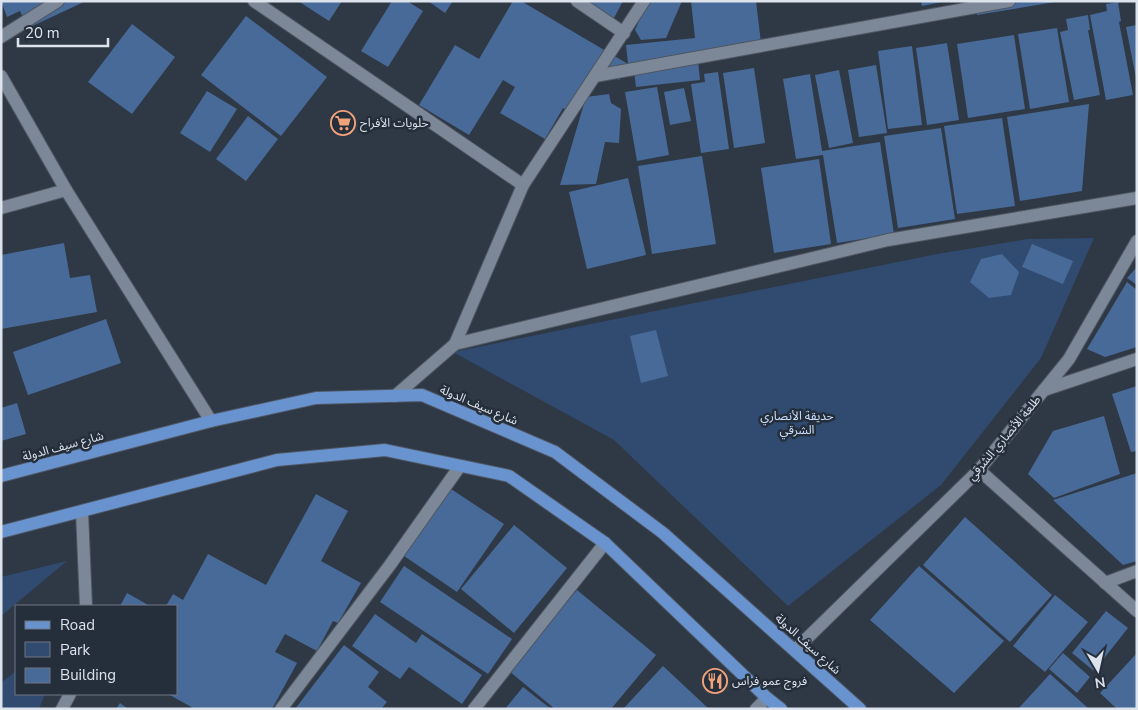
<svg xmlns="http://www.w3.org/2000/svg" width="1138" height="710" viewBox="0 0 1138 710" font-family="'Nunito Sans','Noto Sans Arabic',sans-serif">
<style>
.green{fill:#304b6f}
.building{fill:#486a98}
.lines{fill:none;stroke-linecap:round;stroke-linejoin:round}
.minor-casing{stroke:#4e5662;stroke-width:14}
.major-casing{stroke:#4e5662;stroke-width:14}
.minor{stroke:#7c8797;stroke-width:12}
.major{stroke:#6893cf;stroke-width:12}
.labels{text-anchor:middle;dominant-baseline:central;stroke-width:5;stroke-linejoin:round;paint-order:stroke}
.poi-label{font-size:12px;fill:#dde3ec;stroke:#252e3b;text-anchor:start}
.street-label{font-size:12px;fill:#dde3ec;stroke:#252e3b}
.park-label{font-size:12px;fill:#cce1fe;stroke:#252e3b}
</style>
<rect width="100%" height="100%" fill="#2f3845"/>
<!-- green -->
<g class="green">
<polygon points="1094,238 1041,358 941,485 788,606 614,440 453,352 937,254 1028,239"/>
<polygon points="67,561 1,616 1,577"/>
<polygon points="16,671 16,694 45,694 39,709 1,709 1,683"/>
</g>
<!-- building -->
<g class="building">
<polygon points="1,1 86,1 28,28 20,11 7,17"/>
<polygon points="298,1 342,1 329,21"/>
<polygon points="392,1 407,1 423,11 388,67 361,51"/>
<polygon points="428,1 453,1 445,13"/>
<polygon points="513,1 521,1 628,64 619,80 601,70 568,111 563,108 545,139 500,113 515,87 503,80 469,135 419,105 455,45 479,59"/>
<polygon points="581,1 623,1 614,18"/>
<polygon points="648,1 682,1 666,38 641,40 635,30"/>
<polygon points="691,1 756,1 761,43 697,51 700,80 636,87 633,63 628,63 626,45 695,38"/>
<polygon points="921,1 942,1 942,2 922,6"/>
<polygon points="974,1 1054,1 1055,2 977,15"/>
<polygon points="1118,2 1121,21 1119,22 1133,95 1106,100 1090,15 1107,11 1106,4"/>
<polygon points="1088,15 1090,30 1088,30 1100,95 1074,100 1060,32 1068,30 1066,19"/>
<polygon points="246,16 327,77 281,136 201,75"/>
<polygon points="132,24 175,57 132,114 88,82"/>
<polygon points="1137,25 1137,78 1136,78 1126,27"/>
<polygon points="1057,28 1069,102 1030,109 1018,34"/>
<polygon points="1014,35 1025,109 968,118 957,44"/>
<polygon points="947,43 959,120 927,125 916,48"/>
<polygon points="912,46 922,125 888,129 878,51"/>
<polygon points="876,65 887,133 859,137 848,70"/>
<polygon points="754,68 765,143 734,148 723,73"/>
<polygon points="839,70 853,143 829,148 815,75"/>
<polygon points="718,72 729,149 701,153 691,84 705,82 704,74"/>
<polygon points="810,74 822,151 880,142 894,234 837,243 823,155 796,159 783,79"/>
<polygon points="657,87 669,155 637,161 625,92"/>
<polygon points="684,88 691,121 670,125 664,92"/>
<polygon points="207,91 237,109 210,152 180,133"/>
<polygon points="609,94 611,103 621,109 619,143 605,142 596,184 560,185 586,97"/>
<polygon points="1089,104 1082,191 1020,201 1007,117"/>
<polygon points="248,116 278,139 246,181 216,159"/>
<polygon points="1002,118 1015,206 957,214 944,126"/>
<polygon points="941,128 955,219 898,228 884,136"/>
<polygon points="702,156 716,244 652,254 638,166"/>
<polygon points="819,159 831,244 774,253 761,168"/>
<polygon points="628,178 646,255 587,269 569,192"/>
<polygon points="64,243 70,278 90,275 97,312 1,329 1,255"/>
<polygon points="1032,244 1073,261 1063,284 1022,267"/>
<polygon points="1002,254 1019,272 1011,295 989,298 970,282 981,259"/>
<polygon points="1137,267 1137,285 1127,278"/>
<polygon points="1127,282 1137,290 1137,347 1105,357 1087,349"/>
<polygon points="106,319 121,363 28,395 13,352"/>
<polygon points="656,330 668,376 641,383 630,336"/>
<polygon points="1137,386 1137,451 1131,452 1112,394"/>
<polygon points="17,403 26,434 1,441 1,408"/>
<polygon points="1104,416 1120,474 1054,498 1028,474 1053,431"/>
<polygon points="1137,473 1137,561 1123,565 1053,500"/>
<polygon points="451,489 504,524 457,592 404,556"/>
<polygon points="316,494 348,511 321,561 361,583 338,623 333,621 317,651 285,634 275,652 297,663 272,709 195,709 168,694 176,694 176,606 166,606 173,594 183,600 208,554 266,585"/>
<polygon points="965,517 1052,595 1010,642 923,565"/>
<polygon points="514,525 567,568 514,633 461,589"/>
<polygon points="404,566 512,639 488,674 380,602"/>
<polygon points="919,566 1004,641 954,693 870,620"/>
<polygon points="577,590 656,655 611,709 555,709 509,671"/>
<polygon points="127,593 150,606 120,606"/>
<polygon points="1055,595 1088,622 1045,672 1013,646"/>
<polygon points="1106,611 1128,628 1094,671 1072,653"/>
<polygon points="375,614 416,643 422,634 482,675 462,704 409,667 400,679 352,646"/>
<polygon points="344,645 379,672 368,687 387,702 381,709 295,709"/>
<polygon points="1063,653 1090,677 1077,693 1049,669"/>
<polygon points="1137,653 1137,709 1117,709 1100,693"/>
<polygon points="663,666 709,709 623,709"/>
<polygon points="1050,674 1089,709 1018,709"/>
<polygon points="523,687 551,709 505,709"/>
<polygon points="120,703 128,709 116,709"/>
</g>
<g class="lines">
<defs>
<g id="minor">
<polyline points="254,1 523,185"/>
<polyline points="577,1 624,33"/>
<polyline points="1,37 58,1"/>
<polyline points="1,76 66,190 211,421"/>
<polyline points="595,76 1009,1"/>
<polyline points="1,208 66,190"/>
<polyline points="455,344 888,240 1137,198"/>
<polyline points="1044,390 1137,359"/>
<polyline points="395,396 455,344 523,185 644,1"/>
<polyline points="979,470 1137,611"/>
<polyline points="82,512 86,606"/>
<polyline points="1105,583 1137,571"/>
<polyline points="795,650 979,470 1069,359 1137,241"/>
<polyline points="62,709 70,694"/>
<polyline points="281,709 390,565 460,466"/>
<polyline points="474,709 605,543"/>
<polyline points="756,709 767,698"/>
</g>
<g id="major">
<polyline points="1,476 211,421 316,398 422,395 555,452 663,533 860,709"/>
<polyline points="1,532 277,460 385,450 509,476 605,543 767,698 781,709"/>
</g>
</defs>
<!-- minor casing -->
<use href="#minor" class="minor-casing"/>
<!-- major casing -->
<use href="#major" class="major-casing"/>
<!-- minor -->
<use href="#minor" class="minor"/>
<!-- major -->
<use href="#major" class="major"/>
</g>
<!-- icons -->
<defs>
<symbol id="supermarket-ring" viewBox="-11 -11 22 22"><circle r="9.5" fill="#252e3b" stroke="#f1a27b" stroke-width="1.5"/><path d="M-6-5.5h2.5l.6 2H6L4.5 2H-2.5L-4.4-4H-6ZM-1.5 3.2a1.3 1.3 0 1 0 .1 0ZM3 3.2a1.3 1.3 0 1 0 .1 0Z" fill="#f1a27b"/></symbol>
<symbol id="restaurant-ring" viewBox="-11 -11 22 22"><circle r="9.5" fill="#252e3b" stroke="#f1a27b" stroke-width="1.5"/><path d="M-5-6h1v4h1v-4h1v4h1v-4h1v5L-1.5 .5V6h-2V.5L-5-1ZM5-6V6H3V1.5H1.5Q1.5-4 5-6Z" fill="#f1a27b"/></symbol>
</defs>
<g fill-rule="evenodd">
<use href="#supermarket-ring" x="329" y="109" width="28" height="28"/>
<use href="#restaurant-ring" x="701" y="667" width="28" height="28"/>
</g>
<g class="labels">
<!-- poi labels -->
<g class="poi-label">
<text x="360" y="123">حلويات الأفراح</text>
<text x="732" y="681">فروج عمو فراس</text>
</g>
<!-- street labels -->
<g class="street-label">
<text transform="translate(479 405) rotate(23)">شارع سيف الدولة</text>
<text transform="translate(1004 438) rotate(-50)">طلعة الأنصاري الشرقي</text>
<text transform="translate(63 446) rotate(-15)">شارع سيف الدولة</text>
<text transform="translate(808 644) rotate(42)">شارع سيف الدولة</text>
</g>
<!-- park labels -->
<g class="park-label">
<text x="797" y="416">حديقة الأنصاري<tspan x="797" dy="14">الشرقي</tspan></text>
</g>
</g>
<!-- border -->
<rect width="1138" height="710" fill="none" stroke="#dde3ec" stroke-width="5"/>
<!-- legend -->
<rect x="15" y="605" width="162" height="90" fill="#252e3b" stroke="#6f7682"/>
<rect x="25" y="621" width="25" height="8" fill="#6893cf" stroke="#6f7682"/>
<text x="60" y="630" font-size="15" fill="#dde3ec">Road</text>
<rect x="25" y="642" width="25" height="15" fill="#304b6f" stroke="#6f7682"/>
<text x="60" y="655" font-size="15" fill="#dde3ec">Park</text>
<rect x="25" y="668" width="25" height="15" fill="#486a98" stroke="#6f7682"/>
<text x="60" y="680" font-size="15" fill="#dde3ec">Building</text>
<!-- north arrow -->
<g transform="translate(1098 670) rotate(171)" stroke="#252e3b" stroke-width="4" paint-order="stroke">
<path d="M0-4L9 19L0 12L-9 19Z" fill="#dde3ec"/>
<text y="-8" font-size="14" font-weight="bold" text-anchor="middle" fill="#dde3ec">N</text>
</g>
<!-- scale -->
<path d="M18 38v8h90v-8" fill="none" stroke="#dde3ec" stroke-width="2.5"/>
<text x="25" y="38" font-size="15" fill="#dde3ec" stroke="#252e3b" stroke-width="4" paint-order="stroke">20 m</text>
</svg>
